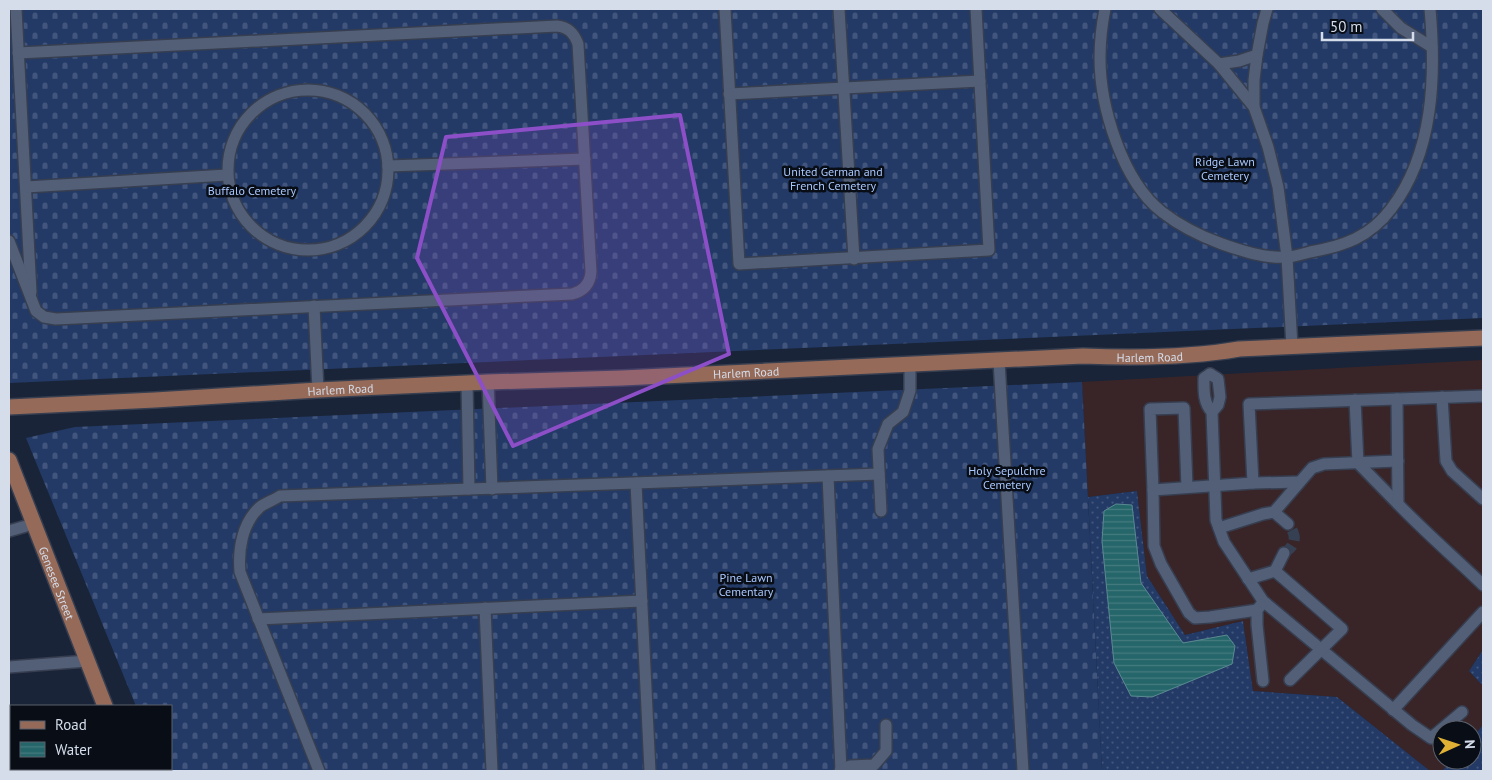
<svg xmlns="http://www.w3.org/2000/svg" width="1492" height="780" viewBox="0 0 1492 780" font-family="'PT Sans',sans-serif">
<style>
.commercial{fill:#392528}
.grass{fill:url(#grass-dots)}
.cemetery{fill:url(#cemetery-stones)}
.water{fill:url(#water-rules);stroke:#5a8a91}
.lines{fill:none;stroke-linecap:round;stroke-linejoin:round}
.minor-tunnel{stroke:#354053;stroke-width:11;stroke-dasharray:11 5.5;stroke-linecap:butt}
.minor-casing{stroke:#363e50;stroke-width:14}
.major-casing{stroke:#363e50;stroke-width:18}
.minor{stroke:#525f77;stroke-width:11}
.major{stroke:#956a58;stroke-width:15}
.marked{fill:#8d4fc8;fill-opacity:0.2;stroke:#8d4fc8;stroke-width:4;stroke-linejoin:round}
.labels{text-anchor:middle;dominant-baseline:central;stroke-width:5;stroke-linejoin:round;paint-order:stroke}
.park-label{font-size:12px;fill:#aac8fe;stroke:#080d16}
.street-label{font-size:12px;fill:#d5ddeb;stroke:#080d16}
</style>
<defs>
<pattern id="grass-dots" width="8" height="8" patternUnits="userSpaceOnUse" patternTransform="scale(1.25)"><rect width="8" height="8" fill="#233a67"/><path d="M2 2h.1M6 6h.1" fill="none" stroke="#42567d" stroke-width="1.8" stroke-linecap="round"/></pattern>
<pattern id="cemetery-stones" width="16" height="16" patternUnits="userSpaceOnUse" patternTransform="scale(1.25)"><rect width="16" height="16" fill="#233a67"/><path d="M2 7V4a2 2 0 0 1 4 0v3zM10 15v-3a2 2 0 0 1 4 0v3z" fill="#42567d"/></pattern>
<pattern id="water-rules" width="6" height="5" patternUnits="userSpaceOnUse" patternTransform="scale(1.25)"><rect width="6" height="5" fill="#25666a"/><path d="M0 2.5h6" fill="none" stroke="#447b7f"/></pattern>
</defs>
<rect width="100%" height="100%" fill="#192438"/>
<!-- commercial -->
<polygon class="commercial" points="1483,360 1483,650 1469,671 1483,686 1483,725 1472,738 1472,730 1442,730 1442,760 1452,760 1442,771 1430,771 1337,697 1253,691 1243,621 1185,635 1147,576 1137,491 1088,497 1082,382"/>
<!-- grass -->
<g class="grass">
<polygon points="1137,491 1147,576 1185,635 1243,621 1253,691 1337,697 1430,771 1102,771 1088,497"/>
<polygon points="1483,650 1483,686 1469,671"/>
<polygon points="1483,725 1483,771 1442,771 1452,760 1472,760 1472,738"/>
</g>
<!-- cemetery -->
<g class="cemetery">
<polygon points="9,9 1483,9 1483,318 9,383"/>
<polygon points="1082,382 1102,771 162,771 161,769 171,769 171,706 136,706 26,438 75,427"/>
</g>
<!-- water -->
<polygon class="water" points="1116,504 1132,505 1141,583 1183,643 1227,635 1235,646 1232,664 1152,697 1131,696 1114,663 1102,541 1104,511"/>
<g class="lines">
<!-- minor-tunnel -->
<path class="minor-tunnel" d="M1284,553c13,-8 13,-18 4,-29"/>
<defs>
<g id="minor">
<polyline points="16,9 31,292"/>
<polyline points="725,9 739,264 989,250 976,9"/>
<polyline points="839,9 854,259"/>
<path d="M1105,9c-3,15 -5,33 -5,49 0,48 22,123 62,154 18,14 38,24 60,32 20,7 44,15 66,13 8,-1 15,-3 22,-5 34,-6 60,-15 81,-43 43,-56 45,-134 39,-200"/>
<polyline points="1160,9 1219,64 1254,107"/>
<polyline points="1267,9 1263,23 1257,55 1254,80 1254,107 1268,147 1278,187 1287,257 1292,347"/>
<polyline points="1382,9 1401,28 1432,47"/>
<polyline points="1219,64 1239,61 1257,55"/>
<circle cx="308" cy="170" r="80"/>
<polyline points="729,94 980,81"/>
<polyline points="388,166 585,159"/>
<polyline points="26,187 227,175"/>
<path d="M9,241l27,70 8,6 12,2 516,-25c12,-3 18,-10 19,-22l-13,-228c-4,-11 -10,-17 -21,-18l-539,27"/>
<polyline points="314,306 318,390"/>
<polyline points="999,361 1023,771"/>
<path d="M1210,374l-6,4c0,11 -1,25 8,34l4,108 8,22 39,59 149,124 19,13 31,-26"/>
<polyline points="1210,374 1218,379 1220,397 1218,405 1212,412"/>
<polyline points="488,382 492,489"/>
<polyline points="467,383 469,489"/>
<polyline points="1442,397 1446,461 1452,471 1483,499"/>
<polyline points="1397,399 1483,396"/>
<polyline points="1355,400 1358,463 1398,504"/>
<polyline points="828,476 841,771"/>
<polyline points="636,483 650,771"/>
<polyline points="1253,483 1299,482"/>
<polyline points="1153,490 1150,409 1184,408 1187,487"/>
<polyline points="881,511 878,449 888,424 903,412 910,391 910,364"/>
<polyline points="1274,512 1288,524"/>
<polyline points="1219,528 1263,514 1274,512 1312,468 1324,464 1398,461"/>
<polyline points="9,531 33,524"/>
<polyline points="1275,571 1284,553"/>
<polyline points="1248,579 1275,571 1342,629 1290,680"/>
<polyline points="1261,605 1257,610 1257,625 1263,681"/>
<polyline points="485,608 492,771"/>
<path d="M1257,610l-47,7 -15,1 -6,-5 -28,-49 -7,-18 -1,-56 100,-7 -4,-79 148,-5 1,105c27,28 57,54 85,81"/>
<polyline points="258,619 642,601"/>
<polyline points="9,667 87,661"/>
<polyline points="1393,710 1483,612"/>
<polyline points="70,769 70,771"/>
<path d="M319,771l-79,-199c-2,-22 2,-49 20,-65 5,-4 14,-7 20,-11l599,-22"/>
<polyline points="840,771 850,766 874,765 886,751 886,725"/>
</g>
<g id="major">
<path id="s1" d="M9,407l146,-7 163,-10 170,-8 134,-4 461,-22c52,2 105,2 156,-7l244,-11"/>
<path id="s2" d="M9,460l96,246"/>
<polyline points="130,769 131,771"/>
</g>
</defs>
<!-- minor casing -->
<use href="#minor" class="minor-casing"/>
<!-- major casing -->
<use href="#major" class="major-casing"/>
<!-- minor -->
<use href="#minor" class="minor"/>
<!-- major -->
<use href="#major" class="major"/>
</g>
<!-- marked area -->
<path class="marked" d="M680,115l49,239 -216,92 -96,-188 29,-121z"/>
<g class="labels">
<!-- park labels -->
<g class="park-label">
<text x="1225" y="161">Ridge Lawn<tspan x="1225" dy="14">Cemetery</tspan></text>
<text x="833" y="171">United German and<tspan x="833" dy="14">French Cemetery</tspan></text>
<text x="252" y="190">Buffalo Cemetery</text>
<text x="1007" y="470">Holy Sepulchre<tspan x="1007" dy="14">Cemetery</tspan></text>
<text x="746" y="577">Pine Lawn<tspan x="746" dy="14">Cementary</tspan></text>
</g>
<!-- street labels -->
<g class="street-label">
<text stroke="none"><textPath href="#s1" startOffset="1142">Harlem Road</textPath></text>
<text stroke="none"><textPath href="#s1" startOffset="738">Harlem Road</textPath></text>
<text stroke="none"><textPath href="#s1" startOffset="332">Harlem Road</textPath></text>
<text stroke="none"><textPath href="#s2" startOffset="132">Genesee Street</textPath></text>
</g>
</g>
<!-- border -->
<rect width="1492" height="780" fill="none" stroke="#d5ddeb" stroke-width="20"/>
<!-- legend -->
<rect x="10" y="705" width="162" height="65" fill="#080d16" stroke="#5a606b"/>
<rect x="20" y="721" width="25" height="8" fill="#956a58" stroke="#5a606b"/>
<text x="55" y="730" font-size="15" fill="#d5ddeb">Road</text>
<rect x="20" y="742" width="25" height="15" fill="url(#water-rules)" stroke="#5a606b"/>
<text x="55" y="755" font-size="15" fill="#d5ddeb">Water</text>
<!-- north arrow -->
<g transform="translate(1457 745) rotate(87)"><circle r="24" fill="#080d16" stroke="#5a606b"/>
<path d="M0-4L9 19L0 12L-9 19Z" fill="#e0b034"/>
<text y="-8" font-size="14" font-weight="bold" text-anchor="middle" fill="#d5ddeb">N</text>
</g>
<!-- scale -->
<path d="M1322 32v8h91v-8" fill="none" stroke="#d5ddeb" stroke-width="2.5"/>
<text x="1330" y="32" font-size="15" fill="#d5ddeb" stroke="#080d16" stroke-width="4" paint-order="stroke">50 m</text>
</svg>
